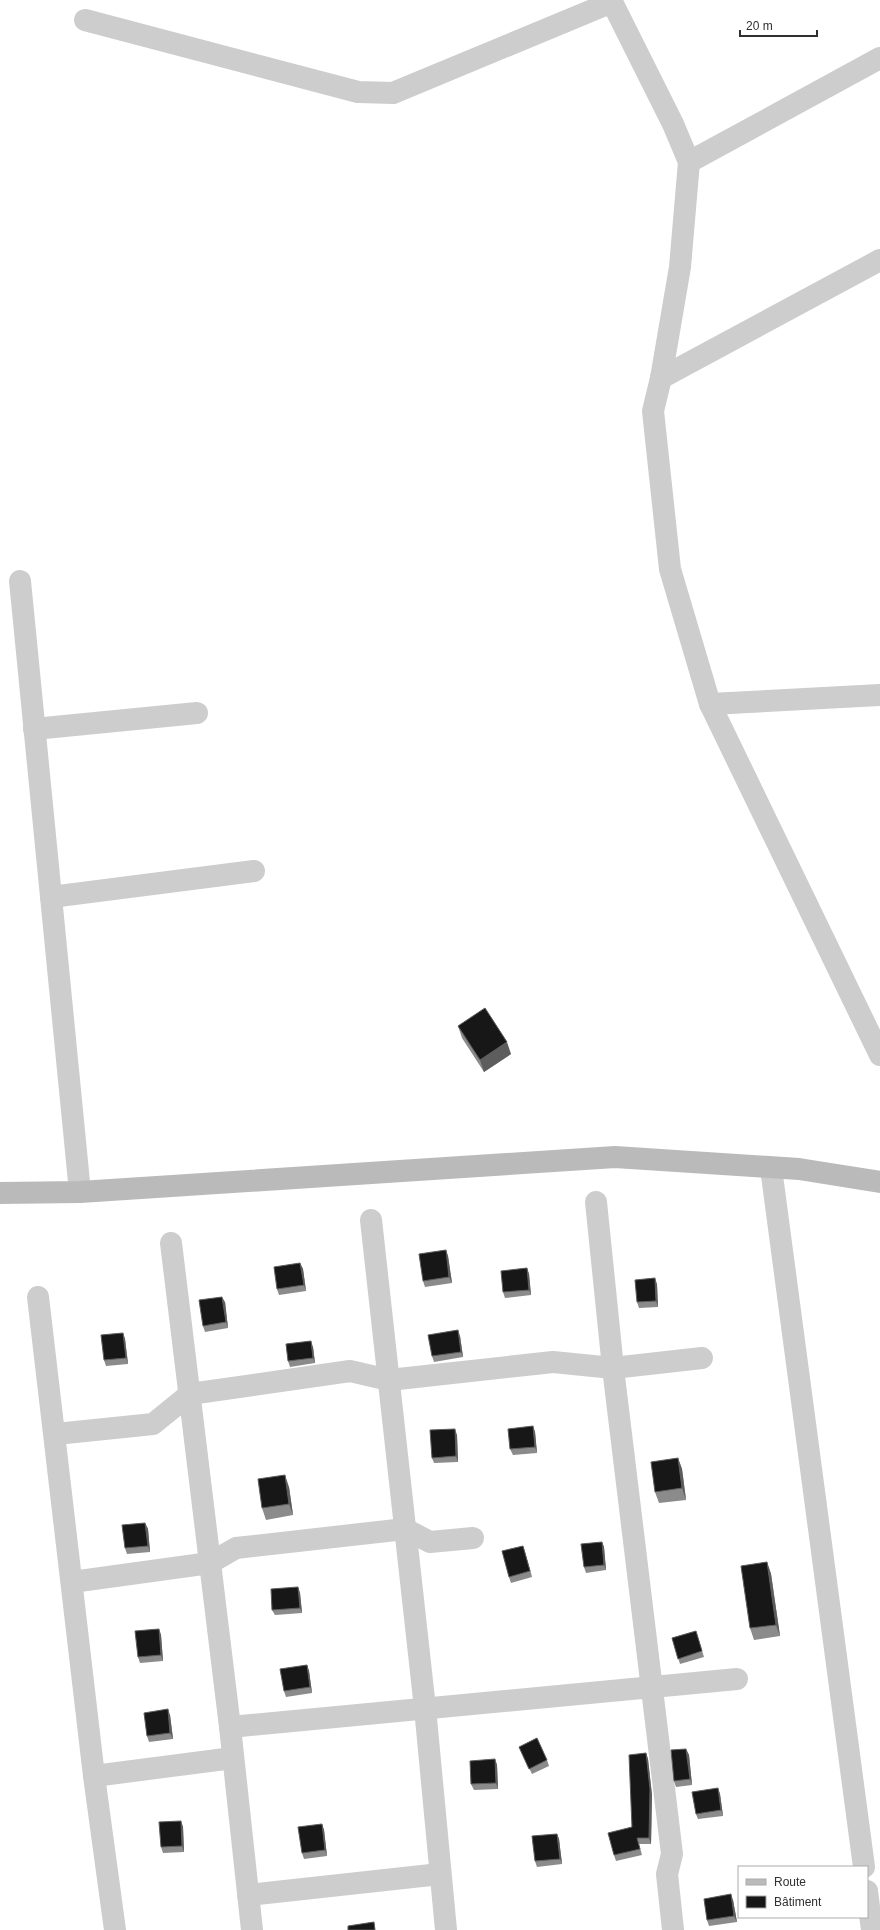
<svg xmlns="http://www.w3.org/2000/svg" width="880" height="1930" viewBox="0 0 880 1930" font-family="Helvetica,sans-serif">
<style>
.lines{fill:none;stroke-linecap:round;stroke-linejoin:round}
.street{stroke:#cdcdcd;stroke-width:22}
.secondary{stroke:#bababa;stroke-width:22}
.wall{fill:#8b8b8b}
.shaded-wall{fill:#5d5d5d}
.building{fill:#171717;stroke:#5d5d5d}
</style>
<rect width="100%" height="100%" fill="#fff"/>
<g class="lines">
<!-- street -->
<g class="street">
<polyline points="611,0 673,124 689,162 680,267 661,378 653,411 670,569 710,704 880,1055"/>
<polyline points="85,20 358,92 393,93 612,2"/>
<polyline points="689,162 880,58"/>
<polyline points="661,378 880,260"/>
<polyline points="20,581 80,1192"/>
<polyline points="710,704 880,695"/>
<polyline points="34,729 197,713"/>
<polyline points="51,897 254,871"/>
<polyline points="771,1168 864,1867"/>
<polyline points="596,1202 613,1368 672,1854 667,1874 673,1930"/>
<polyline points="371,1220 425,1708 446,1930"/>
<polyline points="171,1243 230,1727 252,1930"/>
<polyline points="38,1297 94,1776 115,1930"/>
<polyline points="56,1434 153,1424 190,1394 350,1371 389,1380 553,1362 613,1368 702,1358"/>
<polyline points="72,1582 210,1563 236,1548 405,1529 430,1542 473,1538"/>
<polyline points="230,1727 737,1679"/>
<polyline points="94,1776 233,1758"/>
<polyline points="867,1891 872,1930"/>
<polyline points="248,1895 440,1874"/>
</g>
<!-- secondary -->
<polyline class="secondary" points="0,1193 80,1192 615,1157 799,1169 880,1182"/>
</g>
<!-- wall -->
<g class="wall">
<polygon points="458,1026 511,1054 484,1072 462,1038"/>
<polygon points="446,1250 448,1256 452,1283 425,1287 423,1281"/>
<polygon points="300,1263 303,1269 306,1291 279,1295 277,1289"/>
<polygon points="527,1268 529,1274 531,1295 505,1298 503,1292"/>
<polygon points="657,1284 658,1307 639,1308 637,1302"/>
<polygon points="225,1302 228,1328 205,1332 203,1326"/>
<polygon points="123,1333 125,1339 128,1364 106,1366 104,1360"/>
<polygon points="460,1336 463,1357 434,1362 432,1356"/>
<polygon points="313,1347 315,1363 290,1367 288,1361"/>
<polygon points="533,1426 535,1432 537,1453 513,1455 510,1449"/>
<polygon points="457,1435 458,1462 434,1463 432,1458"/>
<polygon points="678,1458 682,1469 686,1500 659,1503 655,1492"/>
<polygon points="289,1487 293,1515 266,1520 262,1508"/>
<polygon points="145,1523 148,1529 150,1552 127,1554 125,1548"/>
<polygon points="602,1542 604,1547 606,1570 586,1573 584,1567"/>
<polygon points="523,1546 532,1577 511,1583 509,1577"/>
<polygon points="767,1562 771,1574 780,1636 754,1640 750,1628"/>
<polygon points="298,1587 300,1593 302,1613 275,1615 272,1610"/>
<polygon points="159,1629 161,1635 163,1661 140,1663 138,1657"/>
<polygon points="696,1631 704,1657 680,1664 672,1638"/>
<polygon points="307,1665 309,1671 312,1693 286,1697 284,1691"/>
<polygon points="170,1715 173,1739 149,1742 147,1736"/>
<polygon points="519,1747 547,1760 549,1766 532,1774"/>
<polygon points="686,1749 689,1755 692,1785 676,1787 674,1781"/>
<polygon points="646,1753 648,1759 652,1795 651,1844 639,1844 642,1855 616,1861 614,1855 632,1827"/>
<polygon points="495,1759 497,1765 498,1789 474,1790 471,1784"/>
<polygon points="718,1788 720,1794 723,1816 698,1819 696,1814"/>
<polygon points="181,1821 183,1827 184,1852 163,1853 161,1847"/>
<polygon points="322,1824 324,1830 327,1856 304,1859 302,1853"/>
<polygon points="557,1834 559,1839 562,1864 537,1867 535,1861"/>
<polygon points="733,1900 737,1922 709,1926 707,1920"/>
</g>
<!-- shaded-wall -->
<g class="shaded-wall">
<polygon points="507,1042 511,1054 484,1072 480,1060"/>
<polygon points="446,1250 448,1256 452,1283 449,1277"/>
<polygon points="300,1263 303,1269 306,1291 304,1285"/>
<polygon points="527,1268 529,1274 531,1295 529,1290"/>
<polygon points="655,1278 657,1284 658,1307 656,1301"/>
<polygon points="222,1297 225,1302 228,1328 226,1322"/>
<polygon points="458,1330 460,1336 463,1357 461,1352"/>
<polygon points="123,1333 125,1339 128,1364 126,1358"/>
<polygon points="311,1341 313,1347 315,1363 313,1358"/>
<polygon points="533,1426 535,1432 537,1453 535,1447"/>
<polygon points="455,1429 457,1435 458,1462 456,1456"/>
<polygon points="678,1458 682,1469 686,1500 682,1488"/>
<polygon points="285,1475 289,1487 293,1515 289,1504"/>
<polygon points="145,1523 148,1529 150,1552 148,1546"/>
<polygon points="602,1542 604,1547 606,1570 604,1565"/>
<polygon points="523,1546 525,1552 532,1577 530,1571"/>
<polygon points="767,1562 771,1574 780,1636 776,1625"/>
<polygon points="298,1587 300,1593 302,1613 300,1608"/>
<polygon points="159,1629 161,1635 163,1661 161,1655"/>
<polygon points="307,1665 309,1671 312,1693 310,1687"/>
<polygon points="168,1709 170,1715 173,1739 170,1733"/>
<polygon points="686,1749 689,1755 692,1785 690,1779"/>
<polygon points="646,1753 648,1759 652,1795 651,1844 649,1838"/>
<polygon points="495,1759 497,1765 498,1789 496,1783"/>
<polygon points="718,1788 720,1794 723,1816 721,1810"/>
<polygon points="181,1821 183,1827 184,1852 182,1846"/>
<polygon points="322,1824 324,1830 327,1856 325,1850"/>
<polygon points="557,1834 559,1839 562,1864 560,1859"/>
<polygon points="731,1894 733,1900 737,1922 734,1916"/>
</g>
<!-- building -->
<g class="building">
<polygon points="485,1008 507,1042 480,1060 458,1026"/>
<polygon points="446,1250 449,1277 423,1281 419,1254"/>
<polygon points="300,1263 304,1285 277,1289 274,1267"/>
<polygon points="527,1268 529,1290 503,1292 501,1271"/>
<polygon points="655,1278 656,1301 637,1302 635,1280"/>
<polygon points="222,1297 226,1322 203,1326 199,1300"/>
<polygon points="458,1330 461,1352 432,1356 428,1335"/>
<polygon points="123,1333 126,1358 104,1360 101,1335"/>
<polygon points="311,1341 313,1358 288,1361 286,1344"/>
<polygon points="533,1426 535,1447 510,1449 508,1429"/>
<polygon points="455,1429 456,1456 432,1458 430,1430"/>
<polygon points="678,1458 682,1488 655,1492 651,1462"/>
<polygon points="285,1475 289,1504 262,1508 258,1479"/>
<polygon points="145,1523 148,1546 125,1548 122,1525"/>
<polygon points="602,1542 604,1565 584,1567 581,1544"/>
<polygon points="523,1546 530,1571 509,1577 502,1551"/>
<polygon points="767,1562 776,1625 750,1628 741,1566"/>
<polygon points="298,1587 300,1608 272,1610 271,1589"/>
<polygon points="159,1629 161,1655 138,1657 135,1631"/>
<polygon points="696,1631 702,1651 678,1659 672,1638"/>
<polygon points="307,1665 310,1687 284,1691 280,1669"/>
<polygon points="168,1709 170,1733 147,1736 144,1713"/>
<polygon points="537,1738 547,1760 529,1769 519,1747"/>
<polygon points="686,1749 690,1779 674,1781 671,1750"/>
<polygon points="646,1753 650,1789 649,1838 637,1838 640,1849 614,1855 608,1833 632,1827 629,1755"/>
<polygon points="495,1759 496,1783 471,1784 470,1761"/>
<polygon points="718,1788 721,1810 696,1814 692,1792"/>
<polygon points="181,1821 182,1846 161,1847 159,1822"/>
<polygon points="322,1824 325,1850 302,1853 298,1827"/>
<polygon points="557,1834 560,1859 535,1861 532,1836"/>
<polygon points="731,1894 734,1916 707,1920 704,1899"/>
<polygon points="374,1922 375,1930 348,1930 348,1926"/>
</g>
<!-- legend -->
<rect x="738" y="1866" width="130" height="52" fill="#ffffff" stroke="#acacac"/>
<rect x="746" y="1879" width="20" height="6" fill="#bababa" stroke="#acacac"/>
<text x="774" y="1886" font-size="12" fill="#303030">Route</text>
<rect x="746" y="1896" width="20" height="12" fill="#171717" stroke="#acacac"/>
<text x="774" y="1906" font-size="12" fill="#303030">Bâtiment</text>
<!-- scale -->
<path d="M740 30v6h77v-6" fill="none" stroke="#303030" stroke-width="2"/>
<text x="746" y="30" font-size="12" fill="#303030" stroke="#ffffff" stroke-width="3" paint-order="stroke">20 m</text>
</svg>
